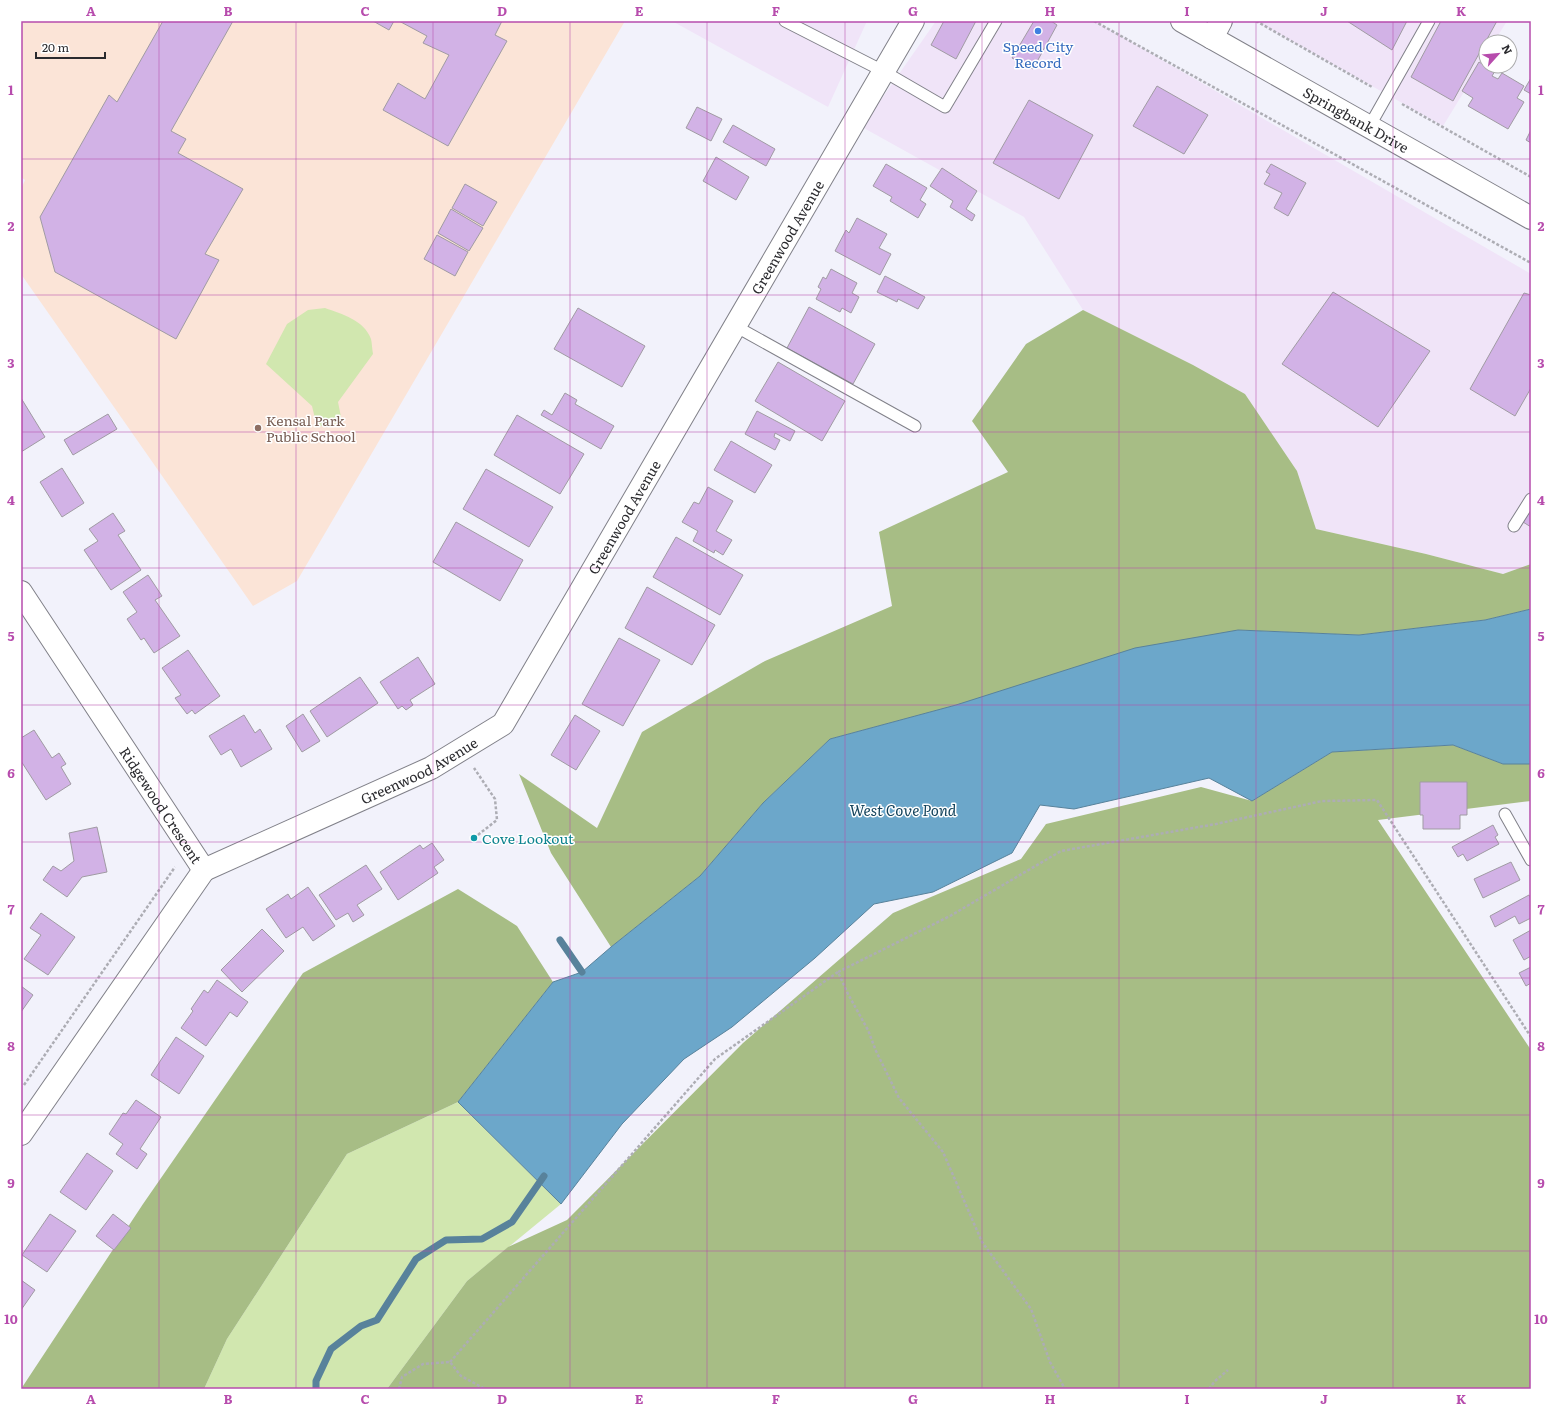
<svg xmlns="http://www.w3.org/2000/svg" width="1552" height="1410" viewBox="0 0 1552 1410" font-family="Literata,serif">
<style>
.commercial{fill:#f0e4f8}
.education{fill:#fbe4d7}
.green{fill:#d1e7af}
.forest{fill:#a7bd85}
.water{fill:#6ca7ca;stroke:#58829b}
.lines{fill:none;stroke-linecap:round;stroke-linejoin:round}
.stream{stroke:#58829b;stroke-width:7}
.building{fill:#d2b2e6;stroke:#a09ba3}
.service-casing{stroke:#818189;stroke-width:13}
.minor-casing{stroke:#818189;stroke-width:24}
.secondary-casing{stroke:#818189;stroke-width:24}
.path{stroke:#adadb4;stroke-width:2.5;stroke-dasharray:3 2;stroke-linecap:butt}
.service{stroke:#fff;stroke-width:11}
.minor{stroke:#fff;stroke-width:22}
.secondary{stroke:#fff;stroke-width:22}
.grid{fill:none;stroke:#b74cad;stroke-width:1;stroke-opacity:0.55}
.shop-dot{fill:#3f7fe0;stroke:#fff;stroke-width:1.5}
.education-dot{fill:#8d6e63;stroke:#fff;stroke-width:1.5}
.culture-dot{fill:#0f9aa8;stroke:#fff;stroke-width:1.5}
.labels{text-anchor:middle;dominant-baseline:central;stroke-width:3;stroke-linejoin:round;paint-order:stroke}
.shop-label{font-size:14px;fill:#366cbe;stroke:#fff}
.street-label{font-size:14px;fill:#2a2a2e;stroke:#fff}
.education-label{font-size:14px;fill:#785e54;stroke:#fff;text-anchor:start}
.culture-label{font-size:14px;fill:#0d838f;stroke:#fff;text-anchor:start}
.water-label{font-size:15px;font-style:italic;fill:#13435c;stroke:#fff}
.neatline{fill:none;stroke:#b74cad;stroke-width:1.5}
.grid-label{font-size:13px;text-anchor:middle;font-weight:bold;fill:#b74cad}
</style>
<rect width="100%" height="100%" fill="#f2f2fb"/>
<!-- commercial -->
<g class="commercial">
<polygon points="672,21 867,21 828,107"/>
<polygon points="936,21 1095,21 1531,274 1531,564 1503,574 1426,554 1316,529 1297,471 1245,394 1193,365 1083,310 1024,217 862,127"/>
<polygon points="1256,21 1507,21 1494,42 1486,42 1486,56 1443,126"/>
</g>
<!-- education -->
<polygon class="education" points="21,21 625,21 297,581 253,606 21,274 21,189 25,180 21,177"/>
<!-- green -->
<g class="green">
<path d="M325,308c17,6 39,12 46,31 1,4 1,10 2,15l-35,48 4,20 -25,5 -5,-21 -46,-42 21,-40 21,-14z"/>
<polygon points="458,1102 561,1204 467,1281 387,1389 204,1389 227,1339 347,1154"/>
</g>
<!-- forest -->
<g class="forest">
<polygon points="1083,310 1193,365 1245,394 1297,471 1316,529 1426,554 1503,574 1531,564 1531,609 1485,620 1359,635 1238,630 830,739 763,803 700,876 611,947 551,853 519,774 597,828 642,732 765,661 892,606 879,532 1008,472 972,421 1026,344"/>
<polygon points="1453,745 1503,764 1531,763 1531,801 1378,820 1531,1050 1531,1389 387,1389 467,1281 508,1247 567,1220 743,1043 893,913 1021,859 1046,824 1201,787 1252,801 1332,752"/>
<polygon points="458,889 517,926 553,982 458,1102 347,1154 227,1339 204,1389 21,1389 143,1204 303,973"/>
</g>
<!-- water -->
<polygon class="water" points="1531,609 1531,764 1503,764 1453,745 1332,752 1252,801 1209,778 1074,809 1040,805 1012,853 933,892 874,904 815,958 732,1027 684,1059 622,1124 561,1204 458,1102 553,982 582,972 611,947 700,876 763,803 830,739 956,705 1135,648 1238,630 1359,635 1485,620"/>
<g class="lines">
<!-- stream -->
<g class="stream">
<polyline points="560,940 582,972"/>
<polyline points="316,1389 316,1381 331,1349 361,1326 377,1320 416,1259 446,1240 482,1239 512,1222 544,1176"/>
</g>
</g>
<!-- building -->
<g class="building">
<polygon points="163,21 233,21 171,131 186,139 178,153 243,189 205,254 219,260 176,339 55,272 40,217 109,95 117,102"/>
<polygon points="373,21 394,21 389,30"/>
<polygon points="399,21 502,21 495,35 507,41 448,146 383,110 398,83 425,99 449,55 423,43 427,36"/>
<polygon points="944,21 976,21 956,59 931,45"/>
<polygon points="1034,21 1051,21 1057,25 1033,69 1012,58"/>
<polygon points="1347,21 1407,21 1392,50"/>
<polygon points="1441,21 1497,21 1453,101 1411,77"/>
<polygon points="1479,62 1495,71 1492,76 1498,79 1502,73 1524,86 1517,98 1524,102 1508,129 1468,106 1473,98 1462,91"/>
<polygon points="1531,78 1531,94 1524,90"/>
<polygon points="1157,86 1208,115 1184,154 1133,126"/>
<polygon points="1029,100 1093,135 1059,199 993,163"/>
<polygon points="697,107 722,119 711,141 686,128"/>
<polygon points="733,125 775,149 766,166 723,142"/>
<polygon points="1531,130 1531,143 1526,140"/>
<polygon points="716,157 749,177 736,200 703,181"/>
<polygon points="886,164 927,188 920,200 926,204 918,218 890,201 892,197 873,186"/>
<polygon points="1271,164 1306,183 1288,216 1274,208 1282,193 1264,184 1270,174 1266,172"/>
<polygon points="942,168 977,191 966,209 975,215 972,221 950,207 953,201 930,186"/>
<polygon points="465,184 497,202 483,226 452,208"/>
<polygon points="451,209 483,228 469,251 438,233"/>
<polygon points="857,218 887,234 879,248 891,254 880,275 835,251 846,230 849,233"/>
<polygon points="437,235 468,252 455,276 424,259"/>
<polygon points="831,269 857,283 852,293 859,297 851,313 842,308 840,312 816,299 821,289 818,287 823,277 826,279"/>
<polygon points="885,276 925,297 918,309 898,299 897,302 877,292"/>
<polygon points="1333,292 1430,351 1378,427 1282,364"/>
<polygon points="1524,293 1531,295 1531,388 1515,416 1470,389"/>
<polygon points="809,307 875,344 853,384 787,348"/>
<polygon points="578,308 645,346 622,387 554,349"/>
<polygon points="778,362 845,401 822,441 755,401"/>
<polygon points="565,393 577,400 575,404 614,426 601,449 541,415 544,410 552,415"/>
<polygon points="21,398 45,437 21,452"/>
<polygon points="757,411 795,431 790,441 775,433 774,437 780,440 775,450 745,434"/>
<polygon points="108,414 117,429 73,455 64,440"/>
<polygon points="517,415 584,454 560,494 494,455"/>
<polygon points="731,441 772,465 755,493 714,470"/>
<polygon points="62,468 84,503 62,517 40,482"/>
<polygon points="486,469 553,507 529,547 463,509"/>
<polygon points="708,487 733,501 716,531 732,540 723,555 715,550 714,553 693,541 698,531 682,522 694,502 699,504"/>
<polygon points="1531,510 1531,527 1523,522"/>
<polygon points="113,513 125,531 118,535 141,570 111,590 84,550 98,541 89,529"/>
<polygon points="456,522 523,560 500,601 433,562"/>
<polygon points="676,537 743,575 720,615 653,577"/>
<polygon points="148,575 162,596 155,600 180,636 154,653 144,638 141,640 127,619 137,612 123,592"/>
<polygon points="647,587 715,625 692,665 625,628"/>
<polygon points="619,638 660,660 623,726 582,704"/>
<polygon points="188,650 220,696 195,714 192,710 187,714 175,698 181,695 162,668"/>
<polygon points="418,657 435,684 410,700 413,705 406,710 402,706 398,709 380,682"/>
<polygon points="360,677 378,703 327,737 310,711"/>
<polygon points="303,714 320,741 302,752 286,726"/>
<polygon points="244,715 255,733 260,729 272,749 241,767 231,749 221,755 209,736"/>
<polygon points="575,715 600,731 576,770 551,755"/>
<polygon points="34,730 52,758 59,753 66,764 61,767 71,784 46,800 21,761 21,738"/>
<polygon points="1420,782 1467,782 1467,815 1460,815 1460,829 1423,829 1423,815 1420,815"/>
<polygon points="1493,825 1498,835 1495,837 1499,844 1467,861 1463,854 1458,857 1452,847"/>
<polygon points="97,827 107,872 82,877 67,897 43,880 53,866 61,871 74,861 69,833"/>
<polygon points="432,843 444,860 434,867 438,873 398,900 380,872 420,845 423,849"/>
<polygon points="1511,862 1520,880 1483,898 1474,879"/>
<polygon points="366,865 382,889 357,905 364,915 353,922 348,913 336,920 319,895"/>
<polygon points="308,887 335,926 313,941 303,927 286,938 266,909 288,894 291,899"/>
<polygon points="1529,895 1531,899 1531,918 1519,924 1515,916 1495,927 1490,916"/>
<polygon points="41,913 75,937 48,975 24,959 41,935 30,928"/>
<polygon points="262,929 284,951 242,992 221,970"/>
<polygon points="1531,930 1531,956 1524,960 1513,940"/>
<polygon points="1531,967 1531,983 1526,986 1519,973"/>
<polygon points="217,980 248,1002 237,1017 230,1012 206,1046 181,1028 193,1011 191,1009 204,990 208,993"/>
<polygon points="21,986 33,995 21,1012"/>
<polygon points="176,1037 204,1056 179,1094 151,1075"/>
<polygon points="136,1100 161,1117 140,1149 147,1154 137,1169 116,1154 123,1144 109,1134 123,1113 126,1114"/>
<polygon points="87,1153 113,1171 86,1210 60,1192"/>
<polygon points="50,1214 76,1231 47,1272 22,1255"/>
<polygon points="113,1214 131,1228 114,1250 96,1236"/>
<polygon points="21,1280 35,1290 21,1310"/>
</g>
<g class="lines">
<defs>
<g id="service">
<polyline points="785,21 883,71 945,107 996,21"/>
<polyline points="1369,127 1429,21"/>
<polyline points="735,326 915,426"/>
<polyline points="1514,526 1531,499"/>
<polyline points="1505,814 1531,860"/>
</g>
<g id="minor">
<polyline points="1212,38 1221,21"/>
<path id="s1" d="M21,592l183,278"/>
<path id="s2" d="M204,870l227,-102 72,-44 410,-703"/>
<polyline points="21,1134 204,870"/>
</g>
<g id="secondary">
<path id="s3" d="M1182,21l349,197"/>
</g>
</defs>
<!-- service casing -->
<use href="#service" class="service-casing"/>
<!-- minor casing -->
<use href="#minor" class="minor-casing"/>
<!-- secondary casing -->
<use href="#secondary" class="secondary-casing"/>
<!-- path -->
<g class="path">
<polyline points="1094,21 1531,263"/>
<polyline points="1256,21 1372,87"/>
<polyline points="1402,104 1531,177"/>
<polyline points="474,838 497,820 495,799 474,768"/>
<polyline points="838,972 950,916 1061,851 1216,824 1322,801 1377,800 1531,1037"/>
<polyline points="24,1085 175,867"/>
<polyline points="450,1362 715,1059 838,972 848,994 868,1030 876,1051 899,1098 943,1152 982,1242 1031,1309 1050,1362 1065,1389"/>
<polyline points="399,1389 402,1377 423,1364 450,1362 461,1376 485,1389"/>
<polyline points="1209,1389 1215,1381 1228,1370"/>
</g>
<!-- service -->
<use href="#service" class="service"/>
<!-- minor -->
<use href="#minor" class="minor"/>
<!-- secondary -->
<use href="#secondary" class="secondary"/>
</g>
<!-- grid -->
<path class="grid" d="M159,21v1368M296,21v1368M433,21v1368M570,21v1368M707,21v1368M845,21v1368M982,21v1368M1119,21v1368M1256,21v1368M1393,21v1368M21,159h1510M21,295h1510M21,432h1510M21,568h1510M21,705h1510M21,842h1510M21,978h1510M21,1115h1510M21,1251h1510"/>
<!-- markers -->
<circle class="shop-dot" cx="1038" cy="31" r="4"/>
<circle class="education-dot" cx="258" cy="428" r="4"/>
<circle class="culture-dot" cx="474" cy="838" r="4"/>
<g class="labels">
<!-- shop labels -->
<g class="shop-label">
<text x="1038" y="46">Speed City<tspan x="1038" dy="16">Record</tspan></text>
</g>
<!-- street labels -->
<g class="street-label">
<text stroke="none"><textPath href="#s3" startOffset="200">Springbank Drive</textPath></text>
<text stroke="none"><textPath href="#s2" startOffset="897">Greenwood Avenue</textPath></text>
<text stroke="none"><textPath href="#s2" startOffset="573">Greenwood Avenue</textPath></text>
<text stroke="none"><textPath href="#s2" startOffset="237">Greenwood Avenue</textPath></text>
<text stroke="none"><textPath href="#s1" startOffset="255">Ridgewood Crescent</textPath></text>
</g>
<!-- education labels -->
<g class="education-label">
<text x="266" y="420">Kensal Park<tspan x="266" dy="16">Public School</tspan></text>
</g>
<!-- culture labels -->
<g class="culture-label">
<text x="482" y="838">Cove Lookout</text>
</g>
<!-- water labels -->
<g class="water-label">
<text x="903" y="809">West Cove Pond</text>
</g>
</g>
<!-- border -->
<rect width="1552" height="1410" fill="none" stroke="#ffffff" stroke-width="44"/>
<!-- north arrow -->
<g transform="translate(1498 54) rotate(63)"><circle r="19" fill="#ffffff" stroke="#aaaaab"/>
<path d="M0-3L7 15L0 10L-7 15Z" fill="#b74cad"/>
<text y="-6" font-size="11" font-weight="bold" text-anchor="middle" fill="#2a2a2e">N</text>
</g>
<!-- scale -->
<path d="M36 52v6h69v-6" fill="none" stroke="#2a2a2e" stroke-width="2"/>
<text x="42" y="52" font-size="12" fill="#2a2a2e" stroke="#ffffff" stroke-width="3" paint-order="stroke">20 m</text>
<rect x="22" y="22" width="1508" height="1366" class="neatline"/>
<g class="grid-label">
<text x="91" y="16">A</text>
<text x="228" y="16">B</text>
<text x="365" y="16">C</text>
<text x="502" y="16">D</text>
<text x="639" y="16">E</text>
<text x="776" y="16">F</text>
<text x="913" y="16">G</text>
<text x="1050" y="16">H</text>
<text x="1187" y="16">I</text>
<text x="1324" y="16">J</text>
<text x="1461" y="16">K</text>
<text x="11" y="95">1</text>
<text x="1541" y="95">1</text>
<text x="11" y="231">2</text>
<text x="1541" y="231">2</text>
<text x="11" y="368">3</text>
<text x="1541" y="368">3</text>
<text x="11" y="505">4</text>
<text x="1541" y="505">4</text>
<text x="11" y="641">5</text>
<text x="1541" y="641">5</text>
<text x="11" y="778">6</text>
<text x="1541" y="778">6</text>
<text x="11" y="914">7</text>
<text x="1541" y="914">7</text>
<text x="11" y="1051">8</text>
<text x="1541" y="1051">8</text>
<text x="11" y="1188">9</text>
<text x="1541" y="1188">9</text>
<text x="11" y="1324">10</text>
<text x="1541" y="1324">10</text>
<text x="91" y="1404">A</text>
<text x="228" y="1404">B</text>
<text x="365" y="1404">C</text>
<text x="502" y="1404">D</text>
<text x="639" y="1404">E</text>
<text x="776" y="1404">F</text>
<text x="913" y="1404">G</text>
<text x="1050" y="1404">H</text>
<text x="1187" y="1404">I</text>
<text x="1324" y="1404">J</text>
<text x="1461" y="1404">K</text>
</g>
</svg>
